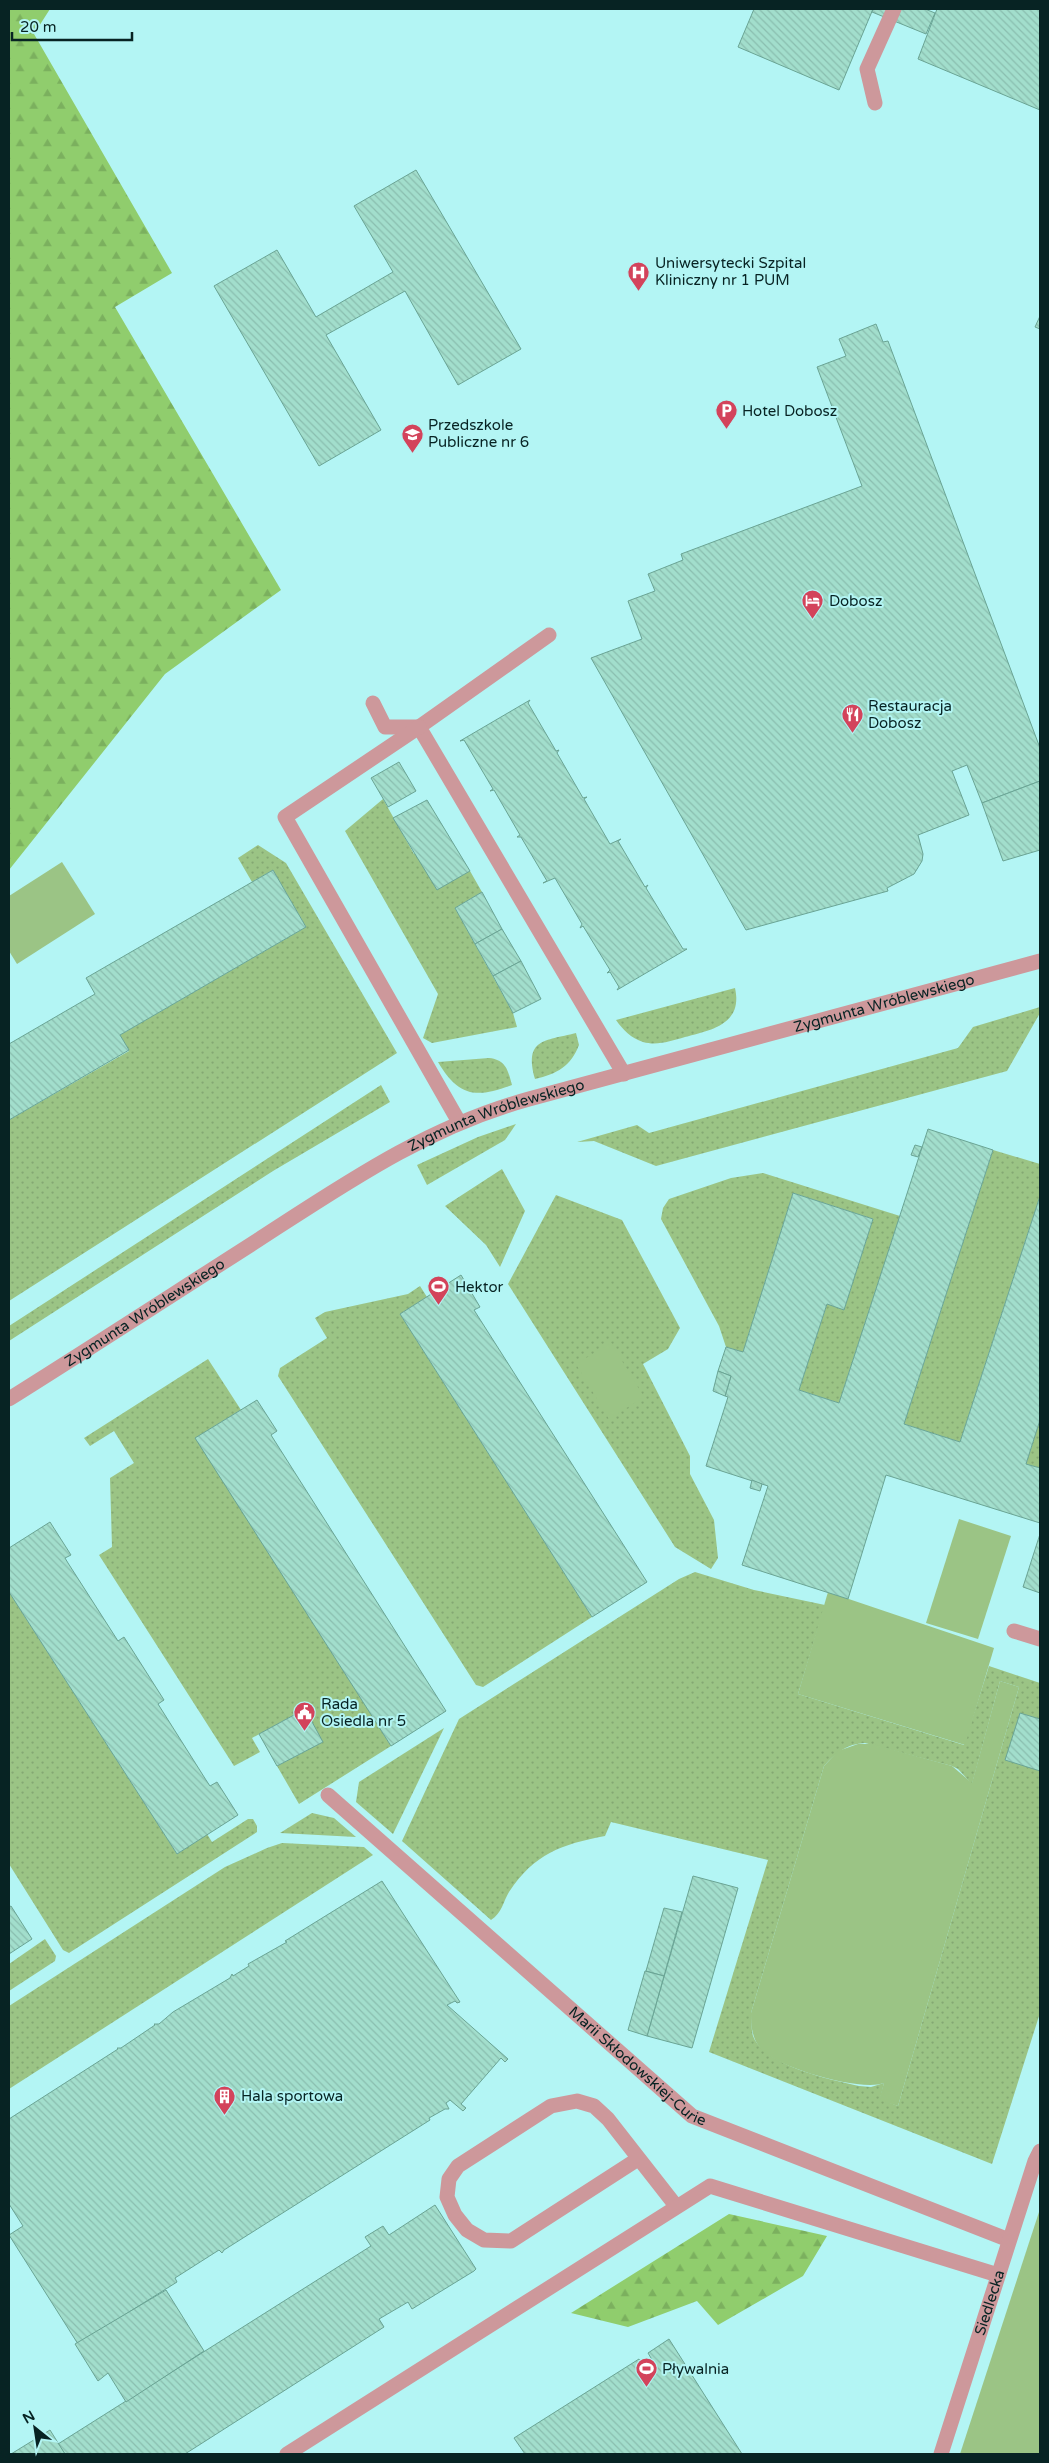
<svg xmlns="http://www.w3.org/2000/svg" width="1049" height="2463" viewBox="0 0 1049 2463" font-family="'Varela Round',sans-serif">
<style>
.grass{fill:url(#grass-dots);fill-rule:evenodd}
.forest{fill:url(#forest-firs)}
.park{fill:#9bc485}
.building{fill:url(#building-back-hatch);stroke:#6aa494}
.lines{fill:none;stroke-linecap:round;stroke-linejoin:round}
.service{stroke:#cd989b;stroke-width:15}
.minor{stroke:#cd989b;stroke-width:15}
.labels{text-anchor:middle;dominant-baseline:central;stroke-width:4;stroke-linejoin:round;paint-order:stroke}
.poi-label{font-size:15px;fill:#072323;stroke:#b3f5f4;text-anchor:start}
.street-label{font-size:15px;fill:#072323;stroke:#b3f5f4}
</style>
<defs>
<pattern id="grass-dots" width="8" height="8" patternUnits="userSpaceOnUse" patternTransform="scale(1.25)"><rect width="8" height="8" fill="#9bc485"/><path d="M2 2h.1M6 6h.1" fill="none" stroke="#84a873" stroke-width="1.8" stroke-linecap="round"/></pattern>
<pattern id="forest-firs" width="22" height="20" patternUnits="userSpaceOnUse" patternTransform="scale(1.25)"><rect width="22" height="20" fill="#90cd6d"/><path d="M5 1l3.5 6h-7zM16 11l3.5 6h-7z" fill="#7bb05e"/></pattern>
<pattern id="building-back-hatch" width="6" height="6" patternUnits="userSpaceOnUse" patternTransform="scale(1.25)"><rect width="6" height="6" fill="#a2decc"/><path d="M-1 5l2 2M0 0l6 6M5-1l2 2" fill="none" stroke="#8abeaf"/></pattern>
</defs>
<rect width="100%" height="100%" fill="#b3f5f4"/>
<!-- grass -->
<g class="grass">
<polygon points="383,799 414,854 416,853 437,889 470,871 482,892 455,908 513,1013 517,1027 432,1043 423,1038 438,994 345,831"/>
<polygon points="258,845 286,863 397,1053 9,1301 9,1120 129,1051 120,1035 306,927 273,870 252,882 238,858"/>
<path d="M735,988c8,36 -23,42 -50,49 -14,4 -28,9 -42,5 -12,-4 -20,-12 -27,-22z"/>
<polygon points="1040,1007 1040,1013 1007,1071 656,1166 594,1141 577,1142 637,1125 649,1133 958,1048 973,1027"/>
<path d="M576,1033l3,12c-8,21 -22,29 -44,34 -11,-40 9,-38 41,-46z"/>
<path d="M489,1058c17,2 19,12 23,27 -37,14 -54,11 -74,-23z"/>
<polygon points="381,1085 390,1102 273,1171 9,1341 9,1326"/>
<polygon points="516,1124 505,1140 427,1185 417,1165 478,1137"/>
<polygon points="993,1150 1040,1164 1040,1196 960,1442 904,1424"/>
<polygon points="502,1169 525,1211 500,1267 486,1245 445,1206"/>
<polygon points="763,1173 900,1216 839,1403 799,1390 827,1304 844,1309 873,1219 793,1193 743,1352 726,1347 719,1326 661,1219 663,1208 669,1199 731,1178"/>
<polygon points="556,1195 622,1220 680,1328 668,1349 643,1364 690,1456 690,1474 714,1520 718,1558 711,1569 675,1547 508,1284"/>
<polygon points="420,1286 427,1297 400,1314 592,1617 483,1687 476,1685 278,1376 280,1368 327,1338 315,1318 325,1312 408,1294"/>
<polygon points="208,1359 241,1410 196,1438 391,1746 299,1804 277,1766 322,1742 305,1709 252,1738 260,1752 234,1766 99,1555 112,1547 110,1478 134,1463 114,1431 90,1446 84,1438"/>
<polygon points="1040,1420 1040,1468 1026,1464"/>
<path d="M695,1572l59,18 71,15 -27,89 166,51 25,-79 51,17v330l-48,151 -283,-112 59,-192 -157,-38 -6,14c-43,8 -71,18 -96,56 -6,10 -7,21 -18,28l-89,-79 57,-122 220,-140zM1000,1681l19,6 -121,419 -18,-7 4,-16 -13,4 -12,-1c-27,-6 -95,-20 -106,-50 -2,-7 -1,-15 -2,-23l73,-247c12,-14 23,-22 41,-23l87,23 6,3 14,15z"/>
<polygon points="9,1592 177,1854 207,1834 212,1842 248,1819 253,1819 257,1826 257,1832 69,1953 63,1950 9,1864"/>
<polygon points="444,1728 393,1834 356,1802 359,1782"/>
<polygon points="312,1813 334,1818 356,1837 280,1833"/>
<polygon points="282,1843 364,1847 373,1855 9,2089 9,2006 225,1867 267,1848"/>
<polygon points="45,1939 56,1956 55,1961 9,1991 9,1964"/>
</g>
<!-- forest -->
<g class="forest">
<polygon points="9,9 50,9 34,34 172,273 115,307 281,590 165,674 9,870"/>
<polygon points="729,2214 827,2236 803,2276 718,2325 697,2301 628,2327 571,2313"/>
</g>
<!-- park -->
<g class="park">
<polygon points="62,862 95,914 17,964 9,951 9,896"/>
<polygon points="611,1343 644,1397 609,1419 576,1364"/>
<polygon points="959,1519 1011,1536 978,1639 926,1623"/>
<polygon points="828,1592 994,1648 965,1745 798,1694"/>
<path d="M1000,1681l19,6 -121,419 -19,-6 5,-17c-23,9 -107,-15 -123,-34 -9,-10 -10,-23 -10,-36l73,-247 14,-15 20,-7h14l80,22 20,17z"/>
<polygon points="1040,2209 1040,2454 960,2454"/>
</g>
<!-- building -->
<g class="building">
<polygon points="754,9 873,9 839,90 738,47"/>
<polygon points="873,9 925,9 935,13 926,34 872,12"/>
<polygon points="937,9 1040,9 1040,110 918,59"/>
<polygon points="416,170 521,349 458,385 405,291 326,335 381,430 319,466 214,286 277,250 316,317 393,272 354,206"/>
<polygon points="1040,316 1040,329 1035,327"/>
<polygon points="876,324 883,342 888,341 1040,748 1040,781 982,803 967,765 952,771 969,815 918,835 923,854 922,861 914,874 887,888 888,891 746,930 591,658 642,639 628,601 655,591 648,574 683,560 681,554 862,486 817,367 846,356 839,339"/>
<polygon points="530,700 528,703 556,751 559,750 557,753 583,798 587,797 584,799 610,844 621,839 618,841 645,887 648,885 646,888 683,949 687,949 617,990 619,987 610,972 607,973 610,970 583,926 580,928 582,924 555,878 543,883 547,881 521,837 517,837 520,835 494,790 490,791 493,789 464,740 460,741"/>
<polygon points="399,762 416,791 388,807 371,778"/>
<polygon points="1040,781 1040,850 1003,861 982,803"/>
<polygon points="427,800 470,871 437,890 393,818"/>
<polygon points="273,870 306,927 120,1035 129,1050 9,1120 9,1044 95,994 86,978"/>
<polygon points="482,892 502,929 475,944 455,908"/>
<polygon points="502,929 521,961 493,976 475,944"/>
<polygon points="521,961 541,999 513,1013 493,976"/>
<polygon points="928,1129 993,1150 904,1424 960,1442 1040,1196 1040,1420 1026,1464 1040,1468 1040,1523 886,1475 848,1599 742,1565 768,1486 706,1466 728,1397 725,1396 731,1376 718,1371 726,1347 743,1352 793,1193 873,1219 844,1310 827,1304 799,1390 839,1403"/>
<polygon points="915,1145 922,1147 918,1157 911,1155"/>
<polygon points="461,1275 480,1307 474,1310 647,1582 592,1617 400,1314"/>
<polygon points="718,1371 731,1376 725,1396 713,1391"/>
<polygon points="257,1400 277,1431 271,1435 446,1711 391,1746 195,1438"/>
<polygon points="752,1480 762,1484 760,1491 750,1488"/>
<polygon points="50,1522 71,1555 65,1558 68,1563 118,1641 124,1637 164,1700 158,1704 206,1780 210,1786 217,1782 238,1815 177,1854 9,1592 9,1548"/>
<polygon points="1040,1534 1040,1593 1023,1587"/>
<polygon points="305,1709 323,1742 277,1766 259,1734"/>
<polygon points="1020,1713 1040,1719 1040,1771 1005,1760"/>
<polygon points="693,1876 738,1888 692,2048 647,2036"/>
<polygon points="382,1881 460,2002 457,2003 455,2001 447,2005 508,2059 505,2062 501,2058 461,2104 466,2108 463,2111 450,2100 446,2103 449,2109 445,2109 429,2118 430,2120 224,2250 222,2253 219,2250 175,2278 177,2282 78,2344 9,2235 23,2226 9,2204 9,2119 118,2049 117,2048 121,2048 155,2025 154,2024 159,2024 173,2012 230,1978 232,1974 233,1976 249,1966 248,1964 287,1942 285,1941"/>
<polygon points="11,1906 32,1939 9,1954 9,1907"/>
<polygon points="664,1908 682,1912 664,1976 646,1971"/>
<polygon points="645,1971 664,1976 647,2036 628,2030"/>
<polygon points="435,2205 476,2269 474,2271 412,2309 408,2302 379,2319 384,2327 185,2454 65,2454 58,2444 371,2246 365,2237 383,2226 389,2235"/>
<polygon points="166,2290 204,2351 126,2402 108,2373 98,2381 75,2344"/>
<polygon points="669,2339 742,2454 525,2454 514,2438 639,2359 645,2368 654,2363 648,2353"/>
<polygon points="50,2430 65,2454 11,2454"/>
</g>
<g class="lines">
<!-- service -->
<g class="service">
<polyline points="875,103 867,69 894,9"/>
<polyline points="549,635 419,727 624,1074"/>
<polyline points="373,703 385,727 419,727"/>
<polyline points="419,727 285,817 459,1122"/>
<polyline points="1014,1631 1040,1639"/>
<polyline points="638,2159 511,2241 484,2240 467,2230 455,2215 447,2197 449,2179 458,2166 551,2106 577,2101 594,2106 608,2119 676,2206"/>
</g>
<!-- minor -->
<g class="minor">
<path id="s1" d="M9,1399c83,-52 166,-106 249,-159 88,-57 169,-113 271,-141l511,-138"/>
<path id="s2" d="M328,1795l364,321 317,124"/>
<polyline points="287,2454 710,2186 998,2275"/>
<path id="s3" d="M941,2454l94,-293 5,-10"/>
</g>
</g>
<!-- icons -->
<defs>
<symbol id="hospital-pin" viewBox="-11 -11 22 30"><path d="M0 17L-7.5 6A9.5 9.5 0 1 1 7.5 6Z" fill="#d3435b" stroke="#b3f5f4"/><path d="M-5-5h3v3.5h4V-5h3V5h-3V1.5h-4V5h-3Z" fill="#fff"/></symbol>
<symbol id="parking-pin" viewBox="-11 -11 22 30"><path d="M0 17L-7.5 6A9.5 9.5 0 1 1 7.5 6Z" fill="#d3435b" stroke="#b3f5f4"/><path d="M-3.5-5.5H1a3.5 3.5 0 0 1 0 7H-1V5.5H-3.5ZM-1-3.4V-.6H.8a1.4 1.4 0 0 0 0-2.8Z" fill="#fff"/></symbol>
<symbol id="school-pin" viewBox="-11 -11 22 30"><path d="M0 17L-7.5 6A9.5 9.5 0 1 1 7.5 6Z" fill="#d3435b" stroke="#b3f5f4"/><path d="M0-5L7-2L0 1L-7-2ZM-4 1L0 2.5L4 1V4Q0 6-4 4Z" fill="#fff"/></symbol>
<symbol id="hotel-pin" viewBox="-11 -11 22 30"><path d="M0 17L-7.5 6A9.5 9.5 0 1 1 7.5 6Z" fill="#d3435b" stroke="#b3f5f4"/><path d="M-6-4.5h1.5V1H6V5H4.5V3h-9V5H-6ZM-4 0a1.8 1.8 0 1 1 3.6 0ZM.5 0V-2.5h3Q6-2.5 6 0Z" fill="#fff"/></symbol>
<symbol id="restaurant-pin" viewBox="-11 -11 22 30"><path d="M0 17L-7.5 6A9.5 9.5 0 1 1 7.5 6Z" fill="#d3435b" stroke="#b3f5f4"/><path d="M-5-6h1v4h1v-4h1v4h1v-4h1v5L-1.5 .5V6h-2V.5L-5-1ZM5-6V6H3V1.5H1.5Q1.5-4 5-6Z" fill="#fff"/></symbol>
<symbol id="stadium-pin" viewBox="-11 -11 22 30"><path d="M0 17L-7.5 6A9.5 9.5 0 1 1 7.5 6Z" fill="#d3435b" stroke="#b3f5f4"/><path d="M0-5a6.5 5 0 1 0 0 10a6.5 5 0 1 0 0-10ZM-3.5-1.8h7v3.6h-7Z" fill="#fff"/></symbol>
<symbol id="civic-pin" viewBox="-11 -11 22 30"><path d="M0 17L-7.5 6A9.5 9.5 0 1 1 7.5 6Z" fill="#d3435b" stroke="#b3f5f4"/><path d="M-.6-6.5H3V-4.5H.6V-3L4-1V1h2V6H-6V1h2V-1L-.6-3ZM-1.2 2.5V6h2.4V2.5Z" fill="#fff"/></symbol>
<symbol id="building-pin" viewBox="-11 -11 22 30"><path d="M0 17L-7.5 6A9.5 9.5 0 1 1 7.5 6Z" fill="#d3435b" stroke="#b3f5f4"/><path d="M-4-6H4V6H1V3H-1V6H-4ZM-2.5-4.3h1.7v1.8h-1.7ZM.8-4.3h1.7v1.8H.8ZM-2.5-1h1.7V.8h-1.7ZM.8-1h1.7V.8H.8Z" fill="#fff"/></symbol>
</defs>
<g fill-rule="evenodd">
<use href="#hospital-pin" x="626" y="260" width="25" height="34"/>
<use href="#parking-pin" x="714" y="398" width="25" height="34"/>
<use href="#school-pin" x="400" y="422" width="25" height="34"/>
<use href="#hotel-pin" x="800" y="588" width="25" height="34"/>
<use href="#restaurant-pin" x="840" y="702" width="25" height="34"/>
<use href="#stadium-pin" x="426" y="1274" width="25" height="34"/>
<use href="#civic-pin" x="292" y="1700" width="25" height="34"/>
<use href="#building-pin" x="212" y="2084" width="25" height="34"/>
<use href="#stadium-pin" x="634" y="2356" width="25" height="34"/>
</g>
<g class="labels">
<!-- poi labels -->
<g class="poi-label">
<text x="655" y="263">Uniwersytecki Szpital<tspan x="655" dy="17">Kliniczny nr 1 PUM</tspan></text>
<text x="742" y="411">Hotel Dobosz</text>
<text x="428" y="425">Przedszkole<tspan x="428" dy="17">Publiczne nr 6</tspan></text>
<text x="829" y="601">Dobosz</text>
<text x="868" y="706">Restauracja<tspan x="868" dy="17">Dobosz</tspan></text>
<text x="455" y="1287">Hektor</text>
<text x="321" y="1704">Rada<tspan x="321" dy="17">Osiedla nr 5</tspan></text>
<text x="241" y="2096">Hala sportowa</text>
<text x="662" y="2369">Pływalnia</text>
</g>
<!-- street labels -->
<g class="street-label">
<text stroke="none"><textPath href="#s1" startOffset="970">Zygmunta Wróblewskiego</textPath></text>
<text stroke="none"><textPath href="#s1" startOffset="566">Zygmunta Wróblewskiego</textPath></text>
<text stroke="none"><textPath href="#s1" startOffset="161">Zygmunta Wróblewskiego</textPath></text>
<text stroke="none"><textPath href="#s2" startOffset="412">Marii Skłodowskiej-Curie</textPath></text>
<text stroke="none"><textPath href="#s3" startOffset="159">Siedlecka</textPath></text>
</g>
</g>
<!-- border -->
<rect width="1049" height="2463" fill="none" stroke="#072323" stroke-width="20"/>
<!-- north arrow -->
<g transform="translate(35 2428) rotate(330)" stroke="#b3f5f4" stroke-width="4" paint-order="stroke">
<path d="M0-4L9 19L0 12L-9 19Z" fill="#072323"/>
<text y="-8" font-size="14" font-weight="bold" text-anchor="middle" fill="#072323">N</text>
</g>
<!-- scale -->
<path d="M12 32v8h120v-8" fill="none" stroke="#072323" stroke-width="2.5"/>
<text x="20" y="32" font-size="15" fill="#072323" stroke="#b3f5f4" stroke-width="4" paint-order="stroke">20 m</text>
</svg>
